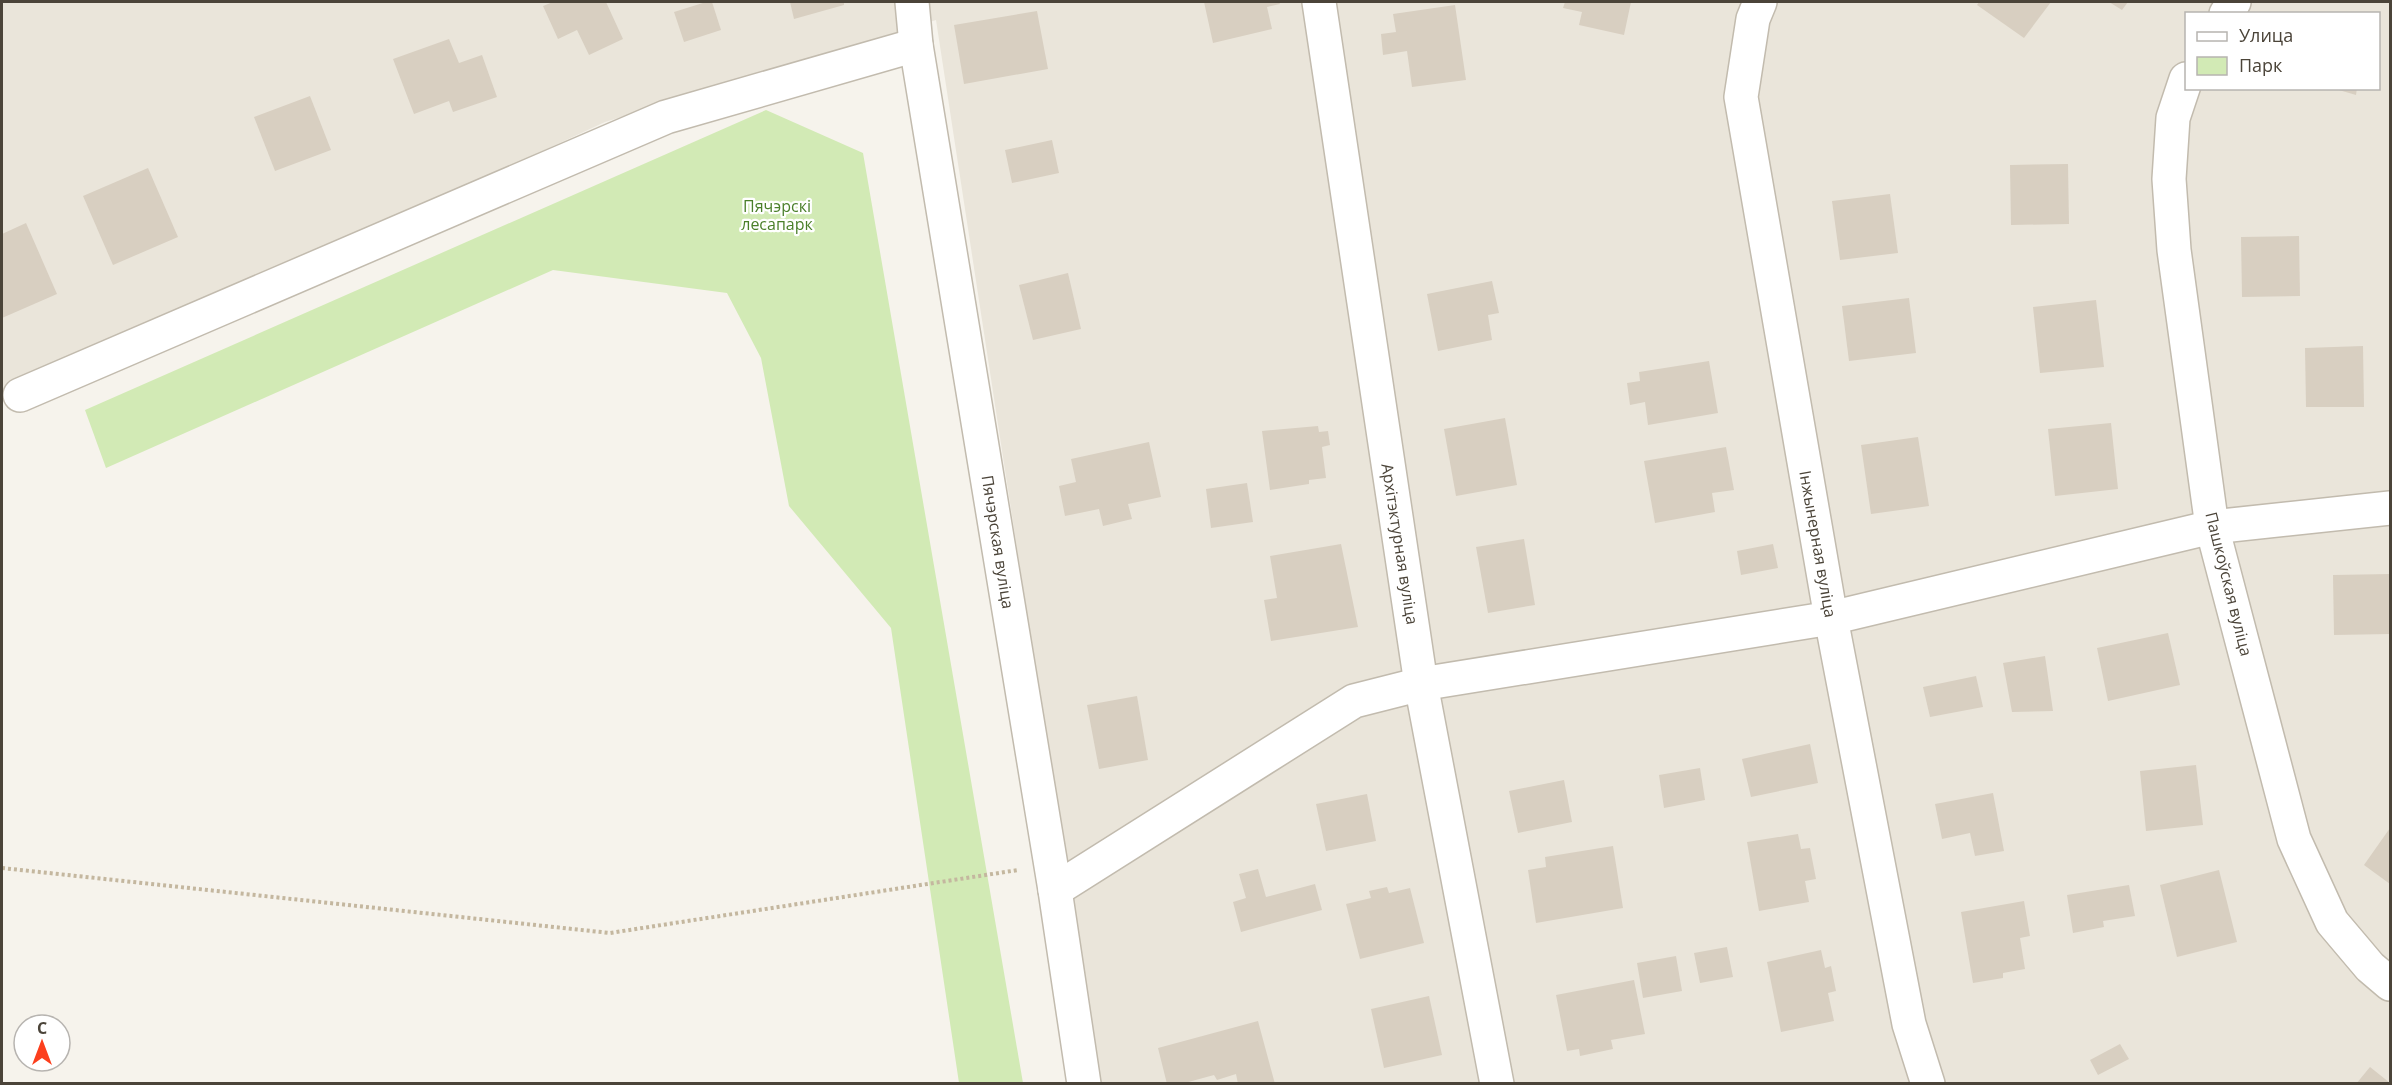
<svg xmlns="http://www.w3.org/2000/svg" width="2392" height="1085" viewBox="0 0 2392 1085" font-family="'Open Sans',sans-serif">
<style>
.residential{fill:#eae5da;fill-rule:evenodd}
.green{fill:#d2eab5}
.building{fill:#d8cfc1}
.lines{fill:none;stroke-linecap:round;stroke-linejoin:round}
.minor-casing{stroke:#c2bbae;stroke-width:36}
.tertiary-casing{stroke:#c2bbae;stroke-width:36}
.path{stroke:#c4b79f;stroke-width:4;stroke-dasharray:3 3;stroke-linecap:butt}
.minor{stroke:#fff;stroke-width:33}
.tertiary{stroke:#fff;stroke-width:33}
.labels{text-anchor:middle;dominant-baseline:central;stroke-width:4.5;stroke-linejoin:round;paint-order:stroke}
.park-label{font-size:16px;fill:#4a7f2a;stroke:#fff}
.street-label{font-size:16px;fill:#4b4439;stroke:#fff}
</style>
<rect width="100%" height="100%" fill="#f6f3ec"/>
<!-- residential -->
<path class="residential" d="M2,2h2388v1081h-1291l-163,-1063 -331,102 -603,280zM2186,14h192v74h-192z"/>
<!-- green -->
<polygon class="green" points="766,110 863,153 1023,1083 959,1083 891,628 789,506 761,358 727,293 553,270 106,468 85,410"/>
<!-- building -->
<g class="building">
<polygon points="553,2 606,2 623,39 589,55 577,30 558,39 543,6"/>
<polygon points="706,2 712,2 721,30 684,42 674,12"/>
<polygon points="790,2 844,2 844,5 794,19"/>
<polygon points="1204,2 1279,2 1280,4 1267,7 1272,29 1213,43"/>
<polygon points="1565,2 1631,2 1624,35 1579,25 1582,12 1563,8"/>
<polygon points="1979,2 2051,2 2024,38 1977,5"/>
<polygon points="2109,2 2128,2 2122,10"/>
<polygon points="1455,5 1466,80 1412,87 1407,51 1383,55 1381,34 1396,32 1393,14"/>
<polygon points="1037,11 1048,69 964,84 954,25"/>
<polygon points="449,39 459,63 482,55 497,97 453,112 449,101 414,114 393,59"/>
<polygon points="2332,88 2357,88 2356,95"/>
<polygon points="310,96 331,150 275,171 254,117"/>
<polygon points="1052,140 1059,173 1012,183 1005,150"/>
<polygon points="2068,164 2069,224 2011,225 2010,165"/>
<polygon points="148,168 178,237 113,265 83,196"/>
<polygon points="1890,194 1898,253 1840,260 1832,201"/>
<polygon points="26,223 57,294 2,318 2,234"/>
<polygon points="2299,236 2300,296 2242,297 2241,237"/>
<polygon points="1068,273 1081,329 1033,340 1019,285"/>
<polygon points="1492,281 1499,313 1488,315 1492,340 1438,351 1427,294"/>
<polygon points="1909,298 1916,353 1849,361 1842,306"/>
<polygon points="2096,300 2104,367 2040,373 2033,307"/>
<polygon points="2363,346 2364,407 2306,407 2305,348"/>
<polygon points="1709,361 1718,413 1648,425 1645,402 1630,405 1627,383 1640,381 1639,372"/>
<polygon points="1505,418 1517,485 1456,496 1444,429"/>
<polygon points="2111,423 2118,489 2055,496 2048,429"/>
<polygon points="1318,426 1319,432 1328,431 1330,445 1322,447 1326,478 1309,480 1309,484 1270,490 1262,431"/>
<polygon points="1918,437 1929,506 1871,514 1861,445"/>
<polygon points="1149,442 1161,497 1128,504 1132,519 1103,526 1099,509 1065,516 1059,486 1076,482 1071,459"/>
<polygon points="1726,447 1734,490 1712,493 1715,512 1655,523 1644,461"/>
<polygon points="1247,483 1253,522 1211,528 1206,489"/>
<polygon points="1524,539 1535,605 1488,613 1476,547"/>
<polygon points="1341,544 1358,627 1271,641 1264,600 1277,598 1270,556"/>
<polygon points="1773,544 1778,568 1741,575 1737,551"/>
<polygon points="2390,574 2390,634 2334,635 2333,575"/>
<polygon points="2168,633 2180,685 2108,701 2097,648"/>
<polygon points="2045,656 2053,711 2012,712 2003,663"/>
<polygon points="1976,676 1983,707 1930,717 1923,687"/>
<polygon points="1137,696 1148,760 1099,769 1087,705"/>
<polygon points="1810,744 1818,783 1751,797 1742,759"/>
<polygon points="2196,765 2203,825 2146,831 2140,771"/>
<polygon points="1700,768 1705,800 1664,808 1659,775"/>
<polygon points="1564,780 1572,822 1518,833 1509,791"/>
<polygon points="1993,793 2004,851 1975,856 1970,833 1942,839 1935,804"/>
<polygon points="1367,794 1376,841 1326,851 1316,804"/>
<polygon points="2390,828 2390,884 2364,865"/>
<polygon points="1798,834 1801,849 1810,848 1816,879 1805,881 1809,902 1759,911 1747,842"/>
<polygon points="1613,846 1623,908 1536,923 1528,870 1546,867 1545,857"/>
<polygon points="1258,869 1266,897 1315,884 1322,910 1241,932 1233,902 1246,898 1239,874"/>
<polygon points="2219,870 2237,942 2177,957 2160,885"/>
<polygon points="2129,885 2135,916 2103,921 2104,927 2073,933 2067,895"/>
<polygon points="1387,887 1389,893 1410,888 1424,943 1360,959 1346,904 1371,898 1369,891"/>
<polygon points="2024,901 2030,936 2020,938 2025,969 2003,973 2003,978 1973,983 1961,912"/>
<polygon points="1727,947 1733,977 1700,983 1694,953"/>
<polygon points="1821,950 1825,968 1831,966 1836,991 1828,993 1834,1021 1781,1032 1767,962"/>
<polygon points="1676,956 1682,991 1643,998 1637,963"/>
<polygon points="1634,980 1645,1034 1611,1040 1613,1049 1580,1056 1579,1049 1567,1051 1556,995"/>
<polygon points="1429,996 1442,1055 1384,1068 1371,1009"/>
<polygon points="1258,1021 1275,1084 1238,1084 1236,1074 1217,1080 1214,1075 1181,1084 1167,1084 1158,1048"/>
<polygon points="2120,1044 2129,1059 2098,1075 2090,1060"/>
<polygon points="2370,1067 2390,1083 2390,1084 2356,1084"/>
</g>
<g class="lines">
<defs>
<g id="minor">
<polyline points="1319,2 1421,684 1497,1084"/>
<polyline points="1760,2 1753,19 1741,97 1831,618 1909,1024 1928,1084"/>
<polyline points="2226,14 2234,2"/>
<polyline points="2186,79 2173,118 2169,179 2174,250 2212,527 2294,839 2332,922 2370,967 2390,984"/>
<polyline points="20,395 666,117 916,45"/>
<polyline points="1055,890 1354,701 1421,684 1831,618 2212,527 2390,508"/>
</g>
<polyline id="tertiary" points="912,2 916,45 1055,890 1084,1084"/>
</defs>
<!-- minor casing -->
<use href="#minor" class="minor-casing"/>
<!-- tertiary casing -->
<use href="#tertiary" class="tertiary-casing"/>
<!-- path -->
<polyline class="path" points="2,868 610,933 1018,870"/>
<!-- minor -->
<use href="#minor" class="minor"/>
<!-- tertiary -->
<use href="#tertiary" class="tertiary"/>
</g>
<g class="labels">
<!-- park labels -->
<g class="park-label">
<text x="777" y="206">Пячэрскі<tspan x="777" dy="18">лесапарк</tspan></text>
</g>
<!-- street labels -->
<g class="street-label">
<text transform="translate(998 542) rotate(81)">Пячэрская вуліца</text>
<text transform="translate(1400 544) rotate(81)">Архітэктурная вуліца</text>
<text transform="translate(1818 544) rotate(80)">Інжынерная вуліца</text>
<text transform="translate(2229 584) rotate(76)">Пашкоўская вуліца</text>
</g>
</g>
<!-- border -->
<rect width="2392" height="1085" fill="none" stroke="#4b4439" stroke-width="6"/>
<!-- legend -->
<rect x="2185" y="12" width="195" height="78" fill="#ffffff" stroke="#b7b4b0" stroke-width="1.5"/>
<rect x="2197" y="32" width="30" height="9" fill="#ffffff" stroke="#b7b4b0" stroke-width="1.5"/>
<text x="2239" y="42" font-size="18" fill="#4b4439">Улица</text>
<rect x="2197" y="57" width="30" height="18" fill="#d2eab5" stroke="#b7b4b0" stroke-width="1.5"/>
<text x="2239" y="72" font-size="18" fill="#4b4439">Парк</text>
<!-- north arrow -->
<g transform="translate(42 1043)"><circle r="28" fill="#ffffff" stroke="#b7b4b0" stroke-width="1.5"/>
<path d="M0-4.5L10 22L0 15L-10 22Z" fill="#fc3f1d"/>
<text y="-9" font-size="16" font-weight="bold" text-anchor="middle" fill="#4b4439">С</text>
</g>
</svg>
